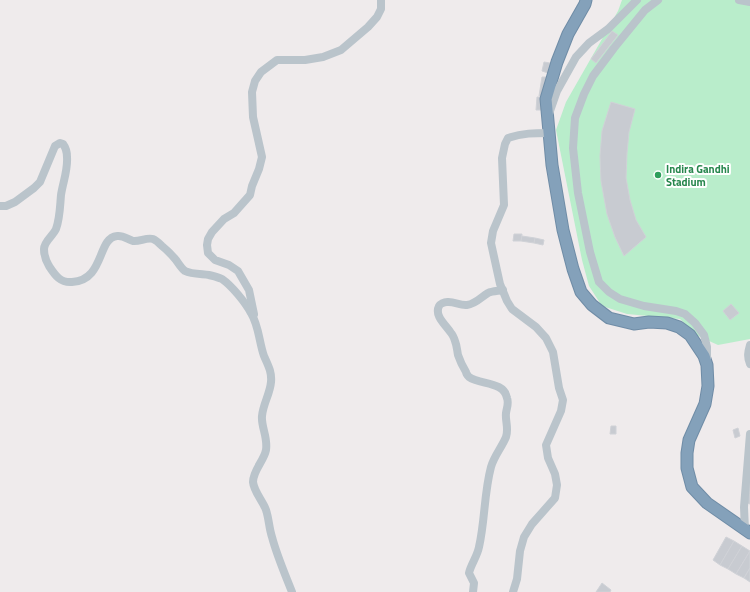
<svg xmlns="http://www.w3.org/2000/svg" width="750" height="592" viewBox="0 0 750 592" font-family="'Titillium Web',sans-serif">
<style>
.green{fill:#b9edcb}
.building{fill:#c8cbd1;stroke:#d0d2d7}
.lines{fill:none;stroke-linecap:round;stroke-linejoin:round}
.highway-casing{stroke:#6f8ca6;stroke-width:13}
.minor{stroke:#bac4cb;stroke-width:8}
.highway{stroke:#84a1ba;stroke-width:11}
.leisure-dot{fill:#2e9e5b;stroke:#fff;stroke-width:1.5}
.labels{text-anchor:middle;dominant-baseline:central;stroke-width:4;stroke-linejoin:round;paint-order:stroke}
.leisure-label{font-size:11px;font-weight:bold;fill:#27864d;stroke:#fff;text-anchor:start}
</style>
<rect width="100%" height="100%" fill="#efebec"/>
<!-- green -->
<polygon class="green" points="622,0 750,0 750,339 718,345 698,336 680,319 627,314 602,306 589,286 582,260 556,130 566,102 618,11"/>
<!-- building -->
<g class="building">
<polygon points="612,31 618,35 596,63 591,59"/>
<polygon points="544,62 550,63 548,73 542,71"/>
<polygon points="542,77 546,77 542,96 539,96"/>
<polygon points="537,97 542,97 541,110 536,110"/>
<polygon points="611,102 635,109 629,132 627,153 626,178 630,200 636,220 646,237 624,256 615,237 607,214 601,181 600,156 602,131"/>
<polygon points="514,234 522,234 521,241 513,241"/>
<polygon points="522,236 535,238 534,243 521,241"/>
<polygon points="535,238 544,240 543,245 534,243"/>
<polygon points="731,304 739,313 730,320 723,311"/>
<polygon points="611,426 616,426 616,434 610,434"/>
<polygon points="738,428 740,436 735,438 733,430"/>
<polygon points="750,479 750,504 747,503"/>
<polygon points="726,537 734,541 720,565 713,560"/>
<polygon points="734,541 742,546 728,569 720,565"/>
<polygon points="742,546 750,551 736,574 728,569"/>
<polygon points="750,551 750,568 744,578 736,574"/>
<polygon points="750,568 750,582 744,578"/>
<polygon points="602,583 611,590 610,592 596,592"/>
</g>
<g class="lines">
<defs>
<polyline id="highway" points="586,0 585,4 568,34 557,62 546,99 552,165 563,230 573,269 581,292 592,305 609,318 634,324 649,322 667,323 679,327 690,335 704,356 707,365 708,386 705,404 689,440 687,453 687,468 692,487 707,503 750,533"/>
</defs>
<!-- highway casing -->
<use href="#highway" class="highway-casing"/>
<!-- minor -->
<g class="minor">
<polyline points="658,0 645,10 614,48 593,76 584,94 575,118 573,148 578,193 590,252 599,282 609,292 620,299 644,306 676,311 685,314 695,323 704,335 707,347 707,360"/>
<polyline points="739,0 750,2"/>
<polyline points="549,114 557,91 576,57 589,43 608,29 637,0"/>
<path d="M0,206h6l9,-4 19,-14 6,-6 15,-36 5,-3 3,1c3,4 4,8 4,13 1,13 -4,25 -6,38 -1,11 -1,23 -5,34 -3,7 -12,12 -12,20 0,6 2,12 5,17 6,9 11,17 23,16 33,-2 25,-44 45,-46 6,-1 10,3 16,5 6,1 14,-4 20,-2 3,1 6,4 9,7 5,4 10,9 14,14 3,4 5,8 9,11 6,3 17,3 24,4 4,1 9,2 13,4 10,7 23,23 29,34 8,13 8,29 13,43 4,9 8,16 7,26 -1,12 -8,22 -9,34 -1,11 6,21 4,34 -2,11 -13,20 -13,32 1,10 10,19 13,28 3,9 3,18 6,27 5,19 13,37 20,55"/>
<polyline points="254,314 249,290 238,271 229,265 215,260 208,253 207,245 208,239 212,232 224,219 234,213 250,195 252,186 259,169 262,157 253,117 252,92 255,81 261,72 277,60 305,60 323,57 341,50 368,27 377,17 381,9 381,0"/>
<path d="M750,345c-2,7 -3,12 0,19"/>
<polyline points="745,530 744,507 750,434"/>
<path d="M473,592l1,-9 -5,-10c2,-9 8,-16 10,-26 6,-26 5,-54 12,-80 3,-11 11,-20 15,-30 3,-9 -1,-16 0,-24 1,-6 3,-10 1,-15 -3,-17 -27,-13 -38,-21 -1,-1 -3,-4 -3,-5 -3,-5 -6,-11 -8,-17 -1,-5 -1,-9 -3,-14 -1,-3 -2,-6 -4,-8 -5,-8 -17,-17 -12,-27 1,-2 5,-4 8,-4 7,-1 13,4 20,3 9,-1 14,-8 21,-12 4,-2 10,-2 15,-3"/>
<path d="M513,592l4,-13 3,-28 4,-14 8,-13 23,-26 2,-13 -2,-11 -7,-16 -2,-13 15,-34 2,-11 -4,-12 -6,-36 -7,-14 -10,-11 -24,-18 -5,-8 -7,-17 -9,-41 2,-12 11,-26 -2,-47 3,-14 3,-6c15,-5 26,-5 41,-5"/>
</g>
<!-- highway -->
<use href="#highway" class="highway"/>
</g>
<!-- markers -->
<circle class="leisure-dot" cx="658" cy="175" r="4"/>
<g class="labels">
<!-- leisure labels -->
<g class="leisure-label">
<text x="666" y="169">Indira Gandhi<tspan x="666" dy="13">Stadium</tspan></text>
</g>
</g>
</svg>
